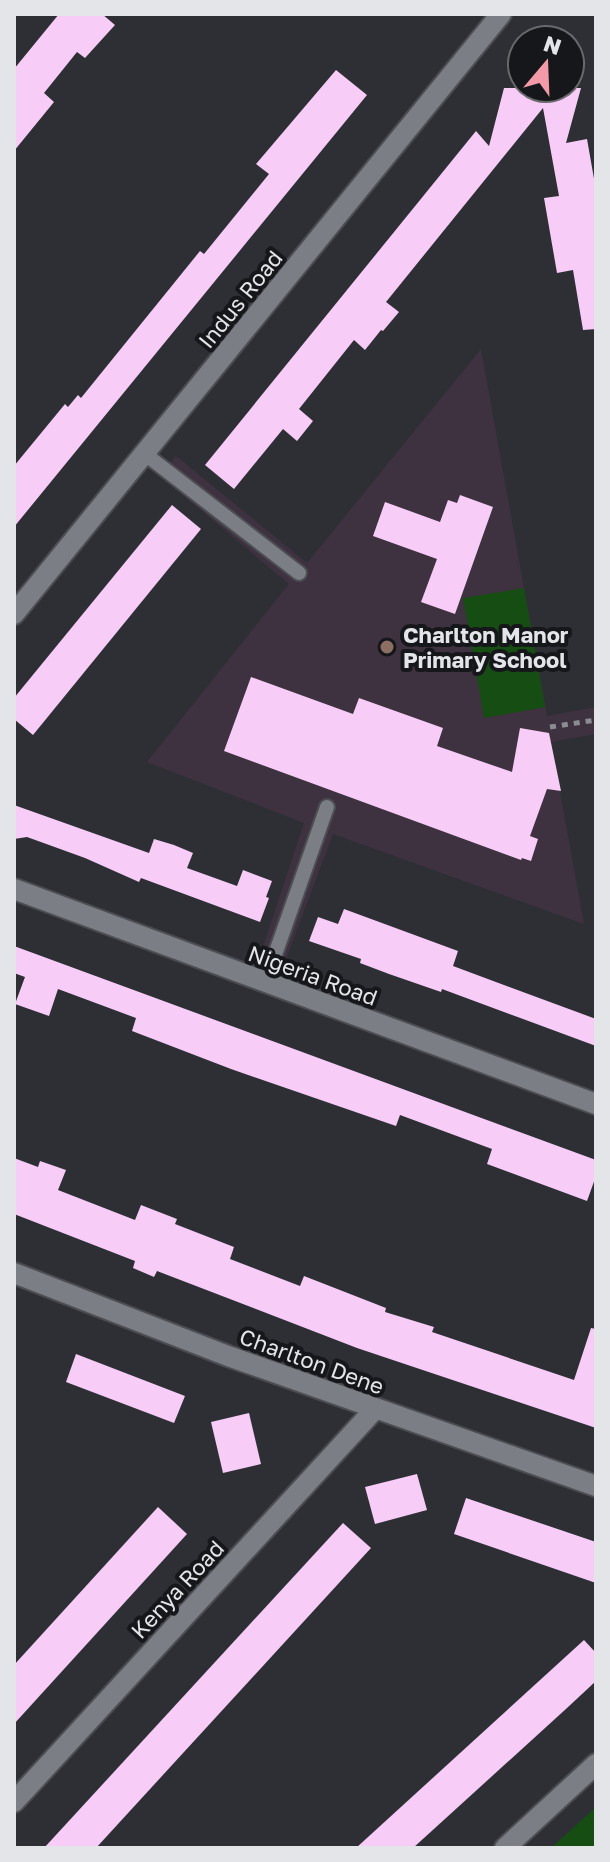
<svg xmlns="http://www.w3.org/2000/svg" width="610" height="1862" viewBox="0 0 610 1862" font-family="'Golos Text',sans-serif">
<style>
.education{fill:#3f3240}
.green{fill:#164d12}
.building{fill:#f7cdf7}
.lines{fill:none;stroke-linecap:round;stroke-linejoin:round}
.lane-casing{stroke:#4b4d52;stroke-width:18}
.street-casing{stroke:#4b4d52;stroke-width:24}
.secondary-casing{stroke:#4b4d52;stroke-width:24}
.path{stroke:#8a8c91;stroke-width:5;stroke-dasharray:6 6;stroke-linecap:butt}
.lane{stroke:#7c7e86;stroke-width:14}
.street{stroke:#7c7e86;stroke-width:20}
.secondary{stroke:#7c7e86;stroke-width:20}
.education-dot{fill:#8d6e63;stroke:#16171a;stroke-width:3}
.labels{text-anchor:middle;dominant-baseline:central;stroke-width:8;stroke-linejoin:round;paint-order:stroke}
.street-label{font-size:22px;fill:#e3e5e9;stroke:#16171a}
.poi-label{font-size:22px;font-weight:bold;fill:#e3e5e9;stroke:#16171a;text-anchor:start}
</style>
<rect width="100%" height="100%" fill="#2d2f35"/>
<!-- education -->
<polygon class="education" points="481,349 547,716 596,707 596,734 551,742 584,924 333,834 286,959 262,950 304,823 147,762 289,584 159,475 176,456 307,563"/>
<!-- green -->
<g class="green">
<polygon points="524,588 545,707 484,718 463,598"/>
<polygon points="596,1807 596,1848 551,1848"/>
</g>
<!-- building -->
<g class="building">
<polygon points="59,14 102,14 115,25 85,58 77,52 44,93 54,102 14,151 14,69"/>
<polygon points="336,70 367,95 14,527 14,466 65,404 68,407 78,395 81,398 200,251 204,254 269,174 256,164"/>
<polygon points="504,88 581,88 566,143 587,139 596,190 596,329 583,330 573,270 557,273 544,198 559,196 543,108 386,302 399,312 383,331 381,330 365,350 354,340 299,409 313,421 297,441 283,429 234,489 205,465 476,131 489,146"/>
<polygon points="460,495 493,507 455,614 421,602 437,559 373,536 385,502 440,522 448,500 457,503"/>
<polygon points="172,505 201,529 33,735 14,719 14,698"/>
<polygon points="251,677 353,714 359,698 443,728 437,746 512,772 520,728 549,733 561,791 547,789 530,836 538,839 531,861 522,858 521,860 224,751"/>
<polygon points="14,805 149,853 154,839 174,845 193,853 187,868 237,886 243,870 272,881 266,897 269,898 260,922 141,878 139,882 85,858 27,837 14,839"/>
<polygon points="344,909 458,951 453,966 596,1019 596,1046 442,989 441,992 389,974 360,963 361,959 309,941 318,917 338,924"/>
<polygon points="14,946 596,1160 596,1176 587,1201 487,1164 492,1149 400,1115 396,1126 231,1069 132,1031 136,1018 58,989 49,1016 15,1004 25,977 14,973"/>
<polygon points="14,1158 38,1167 40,1161 66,1170 58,1190 135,1220 141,1205 177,1219 175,1224 234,1247 230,1259 300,1286 304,1276 386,1308 385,1312 434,1327 432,1332 574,1380 591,1328 596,1329 596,1428 357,1348 157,1271 154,1277 133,1268 135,1261 14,1214"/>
<polygon points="76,1354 185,1396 174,1423 66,1382"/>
<polygon points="249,1413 261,1464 223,1473 211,1422"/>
<polygon points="417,1474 427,1510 375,1524 365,1487"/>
<polygon points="466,1498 596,1542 596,1583 454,1534"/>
<polygon points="158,1507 187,1534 14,1724 14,1665"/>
<polygon points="343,1523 371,1548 96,1848 44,1848"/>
<polygon points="584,1640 596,1653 596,1681 567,1708 413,1848 356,1848"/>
</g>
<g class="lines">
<defs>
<g id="lane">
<polyline points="145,454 299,573"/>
<polyline points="265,983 327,807"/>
</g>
<g id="street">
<polyline points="14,614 501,14"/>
<polyline points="14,889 596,1104"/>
<polyline points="14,1273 228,1356 596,1486"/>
<polyline points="14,1802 375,1409"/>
</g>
<polyline id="secondary" points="505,1848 596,1764"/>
</defs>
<!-- lane casing -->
<use href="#lane" class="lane-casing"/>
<!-- street casing -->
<use href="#street" class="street-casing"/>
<!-- secondary casing -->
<use href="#secondary" class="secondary-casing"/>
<!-- path -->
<polyline class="path" points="550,727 596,720"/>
<!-- lane -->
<use href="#lane" class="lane"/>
<!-- street -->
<use href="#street" class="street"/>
<!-- secondary -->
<use href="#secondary" class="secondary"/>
</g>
<!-- markers -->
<circle class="education-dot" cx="387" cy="647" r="8"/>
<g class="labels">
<!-- street labels -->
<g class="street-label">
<text transform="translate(240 299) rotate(-51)">Indus Road</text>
<text transform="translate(313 975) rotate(20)">Nigeria Road</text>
<text transform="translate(312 1361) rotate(20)">Charlton Dene</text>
<text transform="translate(177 1589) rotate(-47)">Kenya Road</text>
</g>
<!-- poi labels -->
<g class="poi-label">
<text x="403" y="634">Charlton Manor<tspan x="403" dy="25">Primary School</tspan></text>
</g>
</g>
<!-- border -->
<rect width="610" height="1862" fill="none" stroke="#e3e5e9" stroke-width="32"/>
<!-- north arrow -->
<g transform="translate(546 64) rotate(19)"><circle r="38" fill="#16171a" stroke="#68696d" stroke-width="2"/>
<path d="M0-6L14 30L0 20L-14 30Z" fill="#f39aa8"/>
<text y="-12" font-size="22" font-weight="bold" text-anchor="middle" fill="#e3e5e9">N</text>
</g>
</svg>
